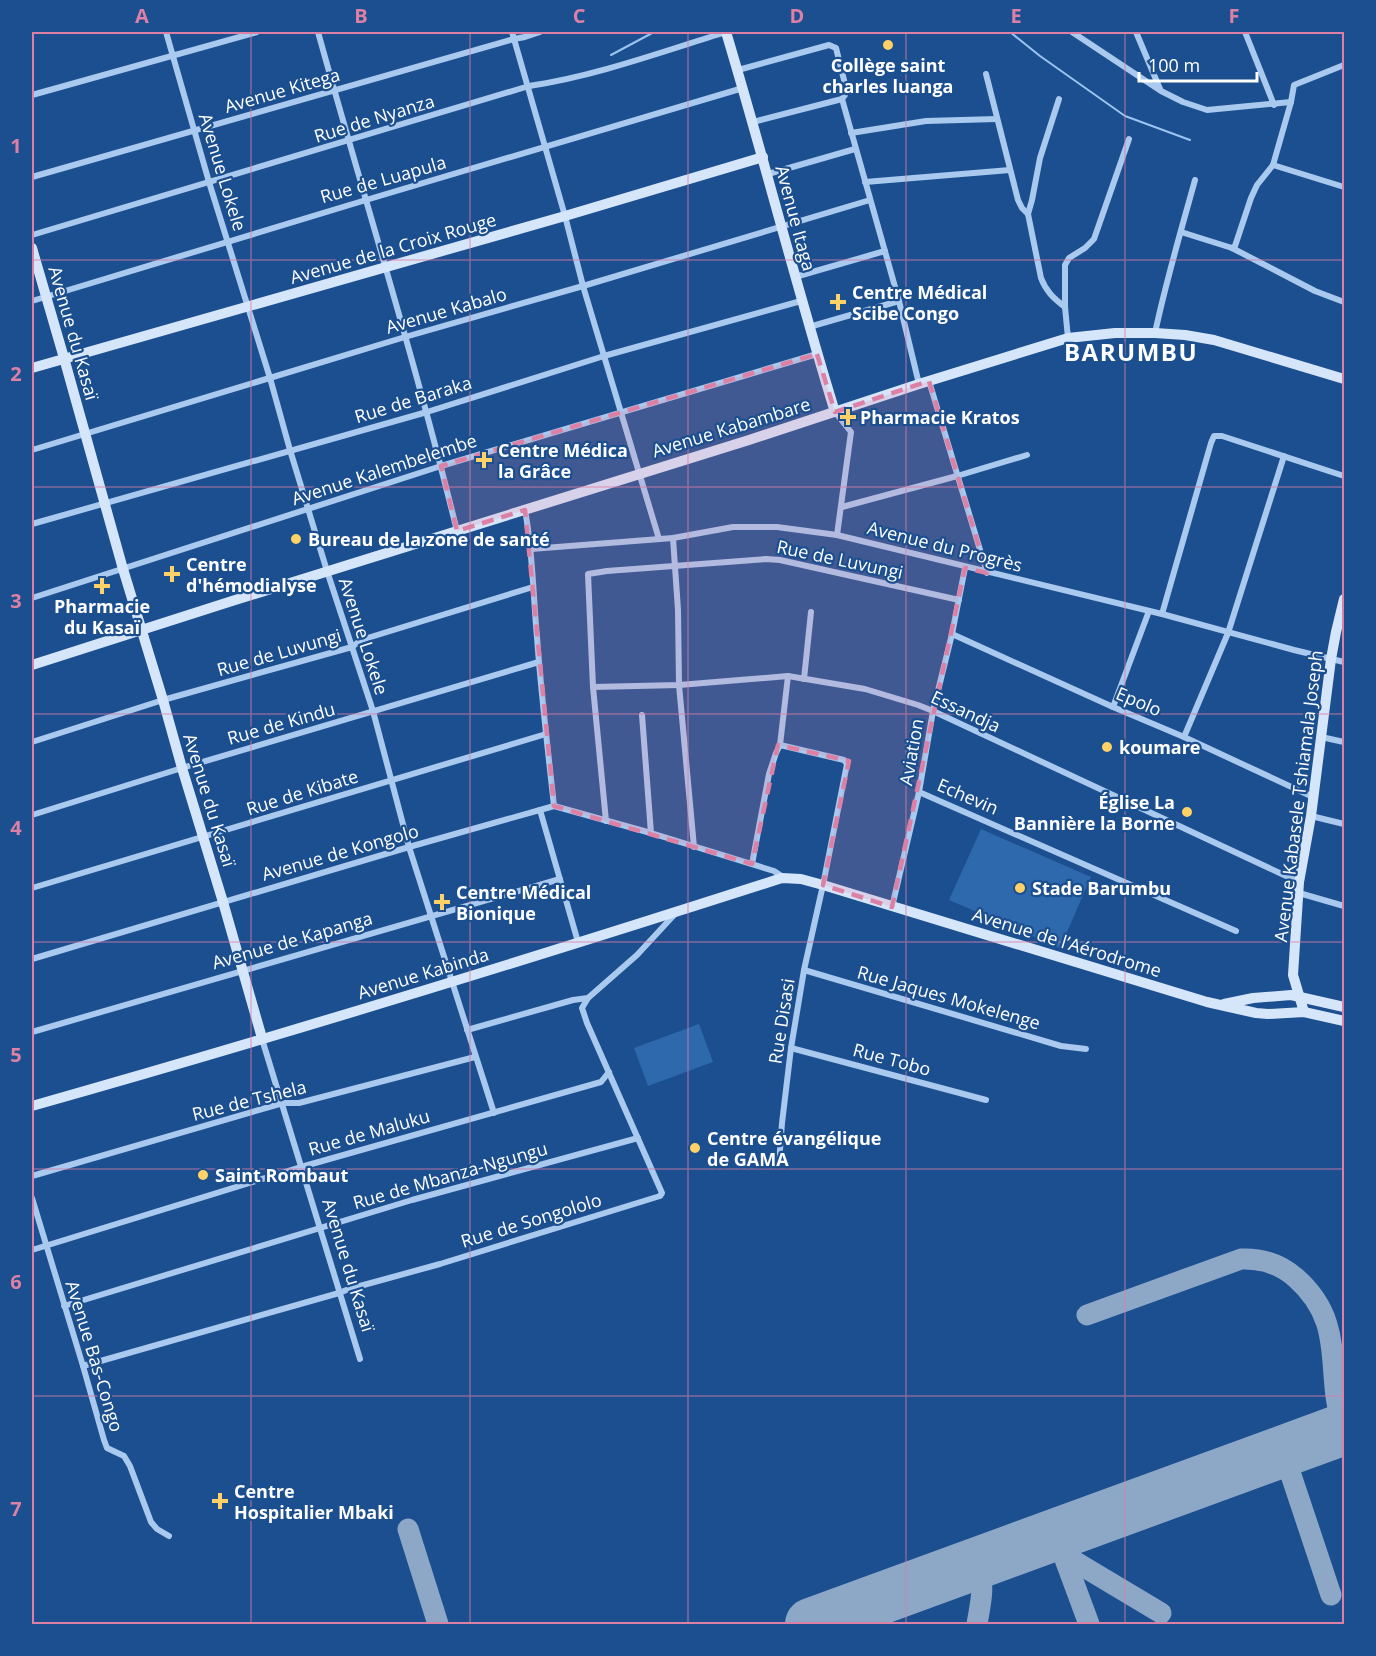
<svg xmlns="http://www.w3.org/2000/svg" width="1376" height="1656" viewBox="0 0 1376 1656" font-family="'Open Sans',sans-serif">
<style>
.green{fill:#2e69ad}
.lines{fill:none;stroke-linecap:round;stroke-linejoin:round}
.stream{stroke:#9cc4f0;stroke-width:2}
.taxiway{stroke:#8da7c7;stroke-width:21}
.runway{stroke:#8da7c7;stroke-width:52}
.street{stroke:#a9c9ee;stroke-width:6}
.secondary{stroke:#d6e6fa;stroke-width:10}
.marked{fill:#dd80a5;fill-opacity:0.2;stroke:#dd80a5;stroke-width:4.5;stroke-dasharray:12 8;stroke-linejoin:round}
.grid{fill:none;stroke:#dd80a5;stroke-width:1.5;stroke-opacity:0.55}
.poi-dot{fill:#ffd166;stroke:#1b4f8f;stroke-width:2}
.labels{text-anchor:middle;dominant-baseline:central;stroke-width:4.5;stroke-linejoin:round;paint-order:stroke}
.poi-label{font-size:18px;font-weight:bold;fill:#fff;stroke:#1b4f8f;text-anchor:start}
.street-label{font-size:18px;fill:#fff;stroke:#1b4f8f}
.district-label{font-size:24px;font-weight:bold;letter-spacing:1.5px;fill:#fff;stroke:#1b4f8f}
.neatline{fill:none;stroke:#dd80a5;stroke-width:2}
.grid-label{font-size:20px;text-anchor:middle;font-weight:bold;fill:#dd80a5}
</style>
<rect width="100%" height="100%" fill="#1b4f8f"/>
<!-- green -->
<g class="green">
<polygon points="981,829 1091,877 1060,948 949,900"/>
<polygon points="699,1024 713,1062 648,1086 634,1048"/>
</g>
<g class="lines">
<!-- stream -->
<g class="stream">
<polyline points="1010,32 1040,56 1125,116 1190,140"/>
<polyline points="611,55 654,32"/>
</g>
<!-- taxiway -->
<g class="taxiway">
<path d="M1087,1315l154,-56c22,-1 39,5 55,19 53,47 27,95 48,151"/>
<polyline points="1283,1451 1331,1595"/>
<polyline points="408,1529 438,1624"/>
<polyline points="1056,1535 1089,1624"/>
<polyline points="1064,1555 1161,1613"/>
<path d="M977,1624c4,-24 8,-36 1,-60"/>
</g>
<!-- runway -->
<polyline class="runway" points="811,1624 1344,1429"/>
<!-- street -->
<g class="street">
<polyline points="166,32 209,182 270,378 290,450 327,571 373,711 409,847 494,1113"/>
<path d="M318,32c46,166 98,331 139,499"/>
<polyline points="512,32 565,216 583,286 659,539"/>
<polyline points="1072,32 1161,91 1183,102 1207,110 1291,102"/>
<polyline points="1136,32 1160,89"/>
<polyline points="1245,32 1274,105"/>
<polyline points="738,70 829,45 836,48 846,88 845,95 842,99 899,301 919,384"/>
<polyline points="986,74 1018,200 1022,208 1028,214"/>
<polyline points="32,95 257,32"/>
<path d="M1059,99l-19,59 -8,42 -4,14 13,64c5,13 12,20 24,29"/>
<polyline points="753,122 842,99"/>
<polyline points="851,133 926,121 997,119"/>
<polyline points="1273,165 1344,187"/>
<polyline points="768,174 855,149"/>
<polyline points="32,177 514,39 525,37 540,32"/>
<polyline points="865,182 1010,170"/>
<polyline points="1181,232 1232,248 1315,291 1344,302"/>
<path d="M32,235l497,-149c67,-10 132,-34 197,-54"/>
<polyline points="1232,248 1235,246 1251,198 1257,185 1273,165 1291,102 1294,85 1344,65"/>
<polyline points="795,277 885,251"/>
<polyline points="32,301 366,200 743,88"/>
<polyline points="809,327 899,301"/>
<path d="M1155,333c11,-52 26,-102 40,-153"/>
<polyline points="1068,338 1065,307 1065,265 1069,258 1085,248 1094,239 1129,139"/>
<polyline points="929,381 987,573"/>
<polyline points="835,412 851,432 837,535"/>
<polyline points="32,450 405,337 583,286 870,200"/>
<polyline points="842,507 957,476 1027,455"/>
<path d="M525,510c8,42 8,85 12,127 4,57 11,113 17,169"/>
<polyline points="32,524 427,412 604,356 801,301"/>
<polyline points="673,538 678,610 679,685 694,847"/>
<polyline points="531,549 673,538 733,527 777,527 837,535 1162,614 1294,650 1344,662"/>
<polyline points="32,598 441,466 817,354"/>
<polyline points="1162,614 1211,443 1214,436 1222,436 1344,476"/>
<polyline points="952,634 1113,707 1184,737 1313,797"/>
<polyline points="804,679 811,612"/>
<polyline points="593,687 679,685 788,676 865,689 918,705 933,711 1299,882"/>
<polyline points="1113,707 1149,611"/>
<polyline points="642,715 651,833"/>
<polyline points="1184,737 1228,633 1284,456"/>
<polyline points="1321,737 1344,742"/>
<polyline points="32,742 163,700 352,647 361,640 533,587"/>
<polyline points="919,792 1236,931"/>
<polyline points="540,810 578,942"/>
<polyline points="32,815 182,768 539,662"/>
<polyline points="1311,816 1344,824"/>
<polyline points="606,821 593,687 588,574 607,571 766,559 780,560 959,600"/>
<polyline points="752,864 769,774 776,753 780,745 788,676"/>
<polyline points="32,888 546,734"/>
<polyline points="1299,893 1344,906"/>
<polyline points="892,907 919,792 933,711 952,634 965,568"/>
<polyline points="32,959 409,847 554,806 651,833 774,871 780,875 782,878"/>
<polyline points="804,970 1061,1046 1086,1049"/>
<polyline points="467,1030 573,1000 588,998"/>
<polyline points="32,1032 560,879"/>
<polyline points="262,1039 360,1359"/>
<polyline points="791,1048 986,1100"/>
<polyline points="779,1163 782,1123 791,1048 804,970 823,885 847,764 844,760 780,745"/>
<polyline points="32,1176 283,1103 299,1103 475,1057"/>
<polyline points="32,1198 83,1366 104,1440 107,1448 124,1456 130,1466 151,1522 157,1529 169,1536"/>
<polyline points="32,1250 301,1167 601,1082 609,1072"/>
<polyline points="64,1306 412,1200 638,1138"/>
<polyline points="83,1366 339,1293 349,1289 440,1264 660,1196 662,1193 587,1023 582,1008 588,998 637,955 674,915"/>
</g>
<!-- secondary -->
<g class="secondary">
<path d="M726,32c38,126 70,254 109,380"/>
<polyline points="32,248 64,358 123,569 163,700 182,768 223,902 262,1038"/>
<polyline points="32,368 565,216 763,157"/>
<polyline points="32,665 232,601 457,531 749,440 919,384 1068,338 1115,333 1155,333 1185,335 1214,340 1344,379"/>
<polyline points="1224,1004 1253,998 1291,995 1344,1007"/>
<polyline points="1304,1012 1293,975 1299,882 1311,816 1331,659 1336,632 1344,599"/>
<path d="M32,1106c251,-71 501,-148 750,-228l19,1 22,6 384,117 49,11 12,1 36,-2 40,9"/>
</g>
</g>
<!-- marked area -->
<path class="marked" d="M817,354l18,58 94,-31 58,192 -22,-5 -73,339 -69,-22 26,-124 -71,-16 -26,119 -198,-58 -29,-296 -68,21 -16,-65z"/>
<!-- grid -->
<path class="grid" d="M251,32v1592M470,32v1592M688,32v1592M906,32v1592M1125,32v1592M32,260h1312M32,487h1312M32,714h1312M32,942h1312M32,1169h1312M32,1396h1312"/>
<!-- markers -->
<g class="poi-dot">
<circle cx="888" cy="45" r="6"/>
<path d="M835 293h6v6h6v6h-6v6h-6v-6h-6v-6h6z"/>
<path d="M845 408h6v6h6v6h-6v6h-6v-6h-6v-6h6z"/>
<path d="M481 451h6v6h6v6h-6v6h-6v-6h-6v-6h6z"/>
<circle cx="296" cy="539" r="6"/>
<path d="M169 565h6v6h6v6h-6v6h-6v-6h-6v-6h6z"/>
<path d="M99 577h6v6h6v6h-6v6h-6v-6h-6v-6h6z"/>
<circle cx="1107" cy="747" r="6"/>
<circle cx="1187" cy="812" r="6"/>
<circle cx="1020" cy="888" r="6"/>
<path d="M439 893h6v6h6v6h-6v6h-6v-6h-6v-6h6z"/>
<circle cx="695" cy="1148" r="6"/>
<circle cx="203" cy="1175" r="6"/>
<path d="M217 1492h6v6h6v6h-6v6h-6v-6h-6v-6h6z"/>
</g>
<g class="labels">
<!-- poi labels -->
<g class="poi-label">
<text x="888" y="65" text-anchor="middle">Collège saint<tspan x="888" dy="21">charles luanga</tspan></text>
<text x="852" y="292">Centre Médical<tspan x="852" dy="21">Scibe Congo</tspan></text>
<text x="860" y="417">Pharmacie Kratos</text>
<text x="498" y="450">Centre Médica<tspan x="498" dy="21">la Grâce</tspan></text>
<text x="308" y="539">Bureau de la zone de santé</text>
<text x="186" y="564">Centre<tspan x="186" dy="21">d'hémodialyse</tspan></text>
<text x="102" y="606" text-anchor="middle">Pharmacie<tspan x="102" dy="21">du Kasaï</tspan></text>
<text x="1119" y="747">koumare</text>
<text x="1175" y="802" text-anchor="end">Église La<tspan x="1175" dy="21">Bannière la Borne</tspan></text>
<text x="1032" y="888">Stade Barumbu</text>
<text x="456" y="892">Centre Médical<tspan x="456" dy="21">Bionique</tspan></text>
<text x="707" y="1138">Centre évangélique<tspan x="707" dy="21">de GAMA</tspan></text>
<text x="215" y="1175">Saint Rombaut</text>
<text x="234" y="1491">Centre<tspan x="234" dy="21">Hospitalier Mbaki</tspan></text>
</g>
<!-- street labels -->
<g class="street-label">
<text transform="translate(282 90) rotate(-16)">Avenue Kitega</text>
<text transform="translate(374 118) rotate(-17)">Rue de Nyanza</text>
<text transform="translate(223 172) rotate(73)">Avenue Lokele</text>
<text transform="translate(383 179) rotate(-16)">Rue de Luapula</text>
<text transform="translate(796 218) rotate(75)">Avenue Itaga</text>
<text transform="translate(393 248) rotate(-16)">Avenue de la Croix Rouge</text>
<text transform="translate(446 310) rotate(-16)">Avenue Kabalo</text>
<text transform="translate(74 333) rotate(74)">Avenue du Kasaï</text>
<text transform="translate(413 399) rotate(-17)">Rue de Baraka</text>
<text transform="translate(731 427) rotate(-17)">Avenue Kabambare</text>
<text transform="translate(384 469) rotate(-18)">Avenue Kalembelembe</text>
<text transform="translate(945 546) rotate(14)">Avenue du Progrès</text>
<text transform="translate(840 559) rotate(12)">Rue de Luvungi</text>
<text transform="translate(364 636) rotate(72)">Avenue Lokele</text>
<text transform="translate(279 652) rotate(-16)">Rue de Luvungi</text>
<text transform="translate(1139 701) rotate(23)">Epolo</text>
<text transform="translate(966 711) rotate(25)">Essandja</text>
<text transform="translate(281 723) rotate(-16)">Rue de Kindu</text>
<text transform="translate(911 752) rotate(-80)">Aviation</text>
<text transform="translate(302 792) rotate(-17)">Rue de Kibate</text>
<text transform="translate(968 796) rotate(23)">Echevin</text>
<text transform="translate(1298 796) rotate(-83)">Avenue Kabasele Tshiamala Joseph</text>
<text transform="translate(210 800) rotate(73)">Avenue du Kasaï</text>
<text transform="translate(340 852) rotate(-16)">Avenue de Kongolo</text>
<text transform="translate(292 940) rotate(-16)">Avenue de Kapanga</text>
<text transform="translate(1067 942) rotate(17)">Avenue de l’Aérodrome</text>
<text transform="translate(423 973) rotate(-17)">Avenue Kabinda</text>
<text transform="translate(949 997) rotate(16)">Rue Jaques Mokelenge</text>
<text transform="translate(781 1021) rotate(-81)">Rue Disasi</text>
<text transform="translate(892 1059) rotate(15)">Rue Tobo</text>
<text transform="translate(249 1100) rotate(-14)">Rue de Tshela</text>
<text transform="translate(369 1132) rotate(-16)">Rue de Maluku</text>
<text transform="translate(450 1175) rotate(-16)">Rue de Mbanza-Ngungu</text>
<text transform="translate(531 1220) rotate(-17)">Rue de Songololo</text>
<text transform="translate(349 1265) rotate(73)">Avenue du Kasaï</text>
<text transform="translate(95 1356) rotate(73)">Avenue Bas-Congo</text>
</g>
<!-- district labels -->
<g class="district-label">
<text x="1131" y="351">BARUMBU</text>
</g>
</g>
<!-- border -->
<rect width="1376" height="1656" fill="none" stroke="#1b4f8f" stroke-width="66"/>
<!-- scale -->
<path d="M1139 72v9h118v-9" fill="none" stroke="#ffffff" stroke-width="3"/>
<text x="1148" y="72" font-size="18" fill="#ffffff" stroke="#1b4f8f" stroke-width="4.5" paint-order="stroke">100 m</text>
<rect x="33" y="33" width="1310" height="1590" class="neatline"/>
<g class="grid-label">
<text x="142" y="23">A</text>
<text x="361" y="23">B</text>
<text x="579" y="23">C</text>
<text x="797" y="23">D</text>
<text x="1016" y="23">E</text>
<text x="1234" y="23">F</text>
<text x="16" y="153">1</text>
<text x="16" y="381">2</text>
<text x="16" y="608">3</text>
<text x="16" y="835">4</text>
<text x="16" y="1062">5</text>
<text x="16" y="1289">6</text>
<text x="16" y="1516">7</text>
</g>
</svg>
